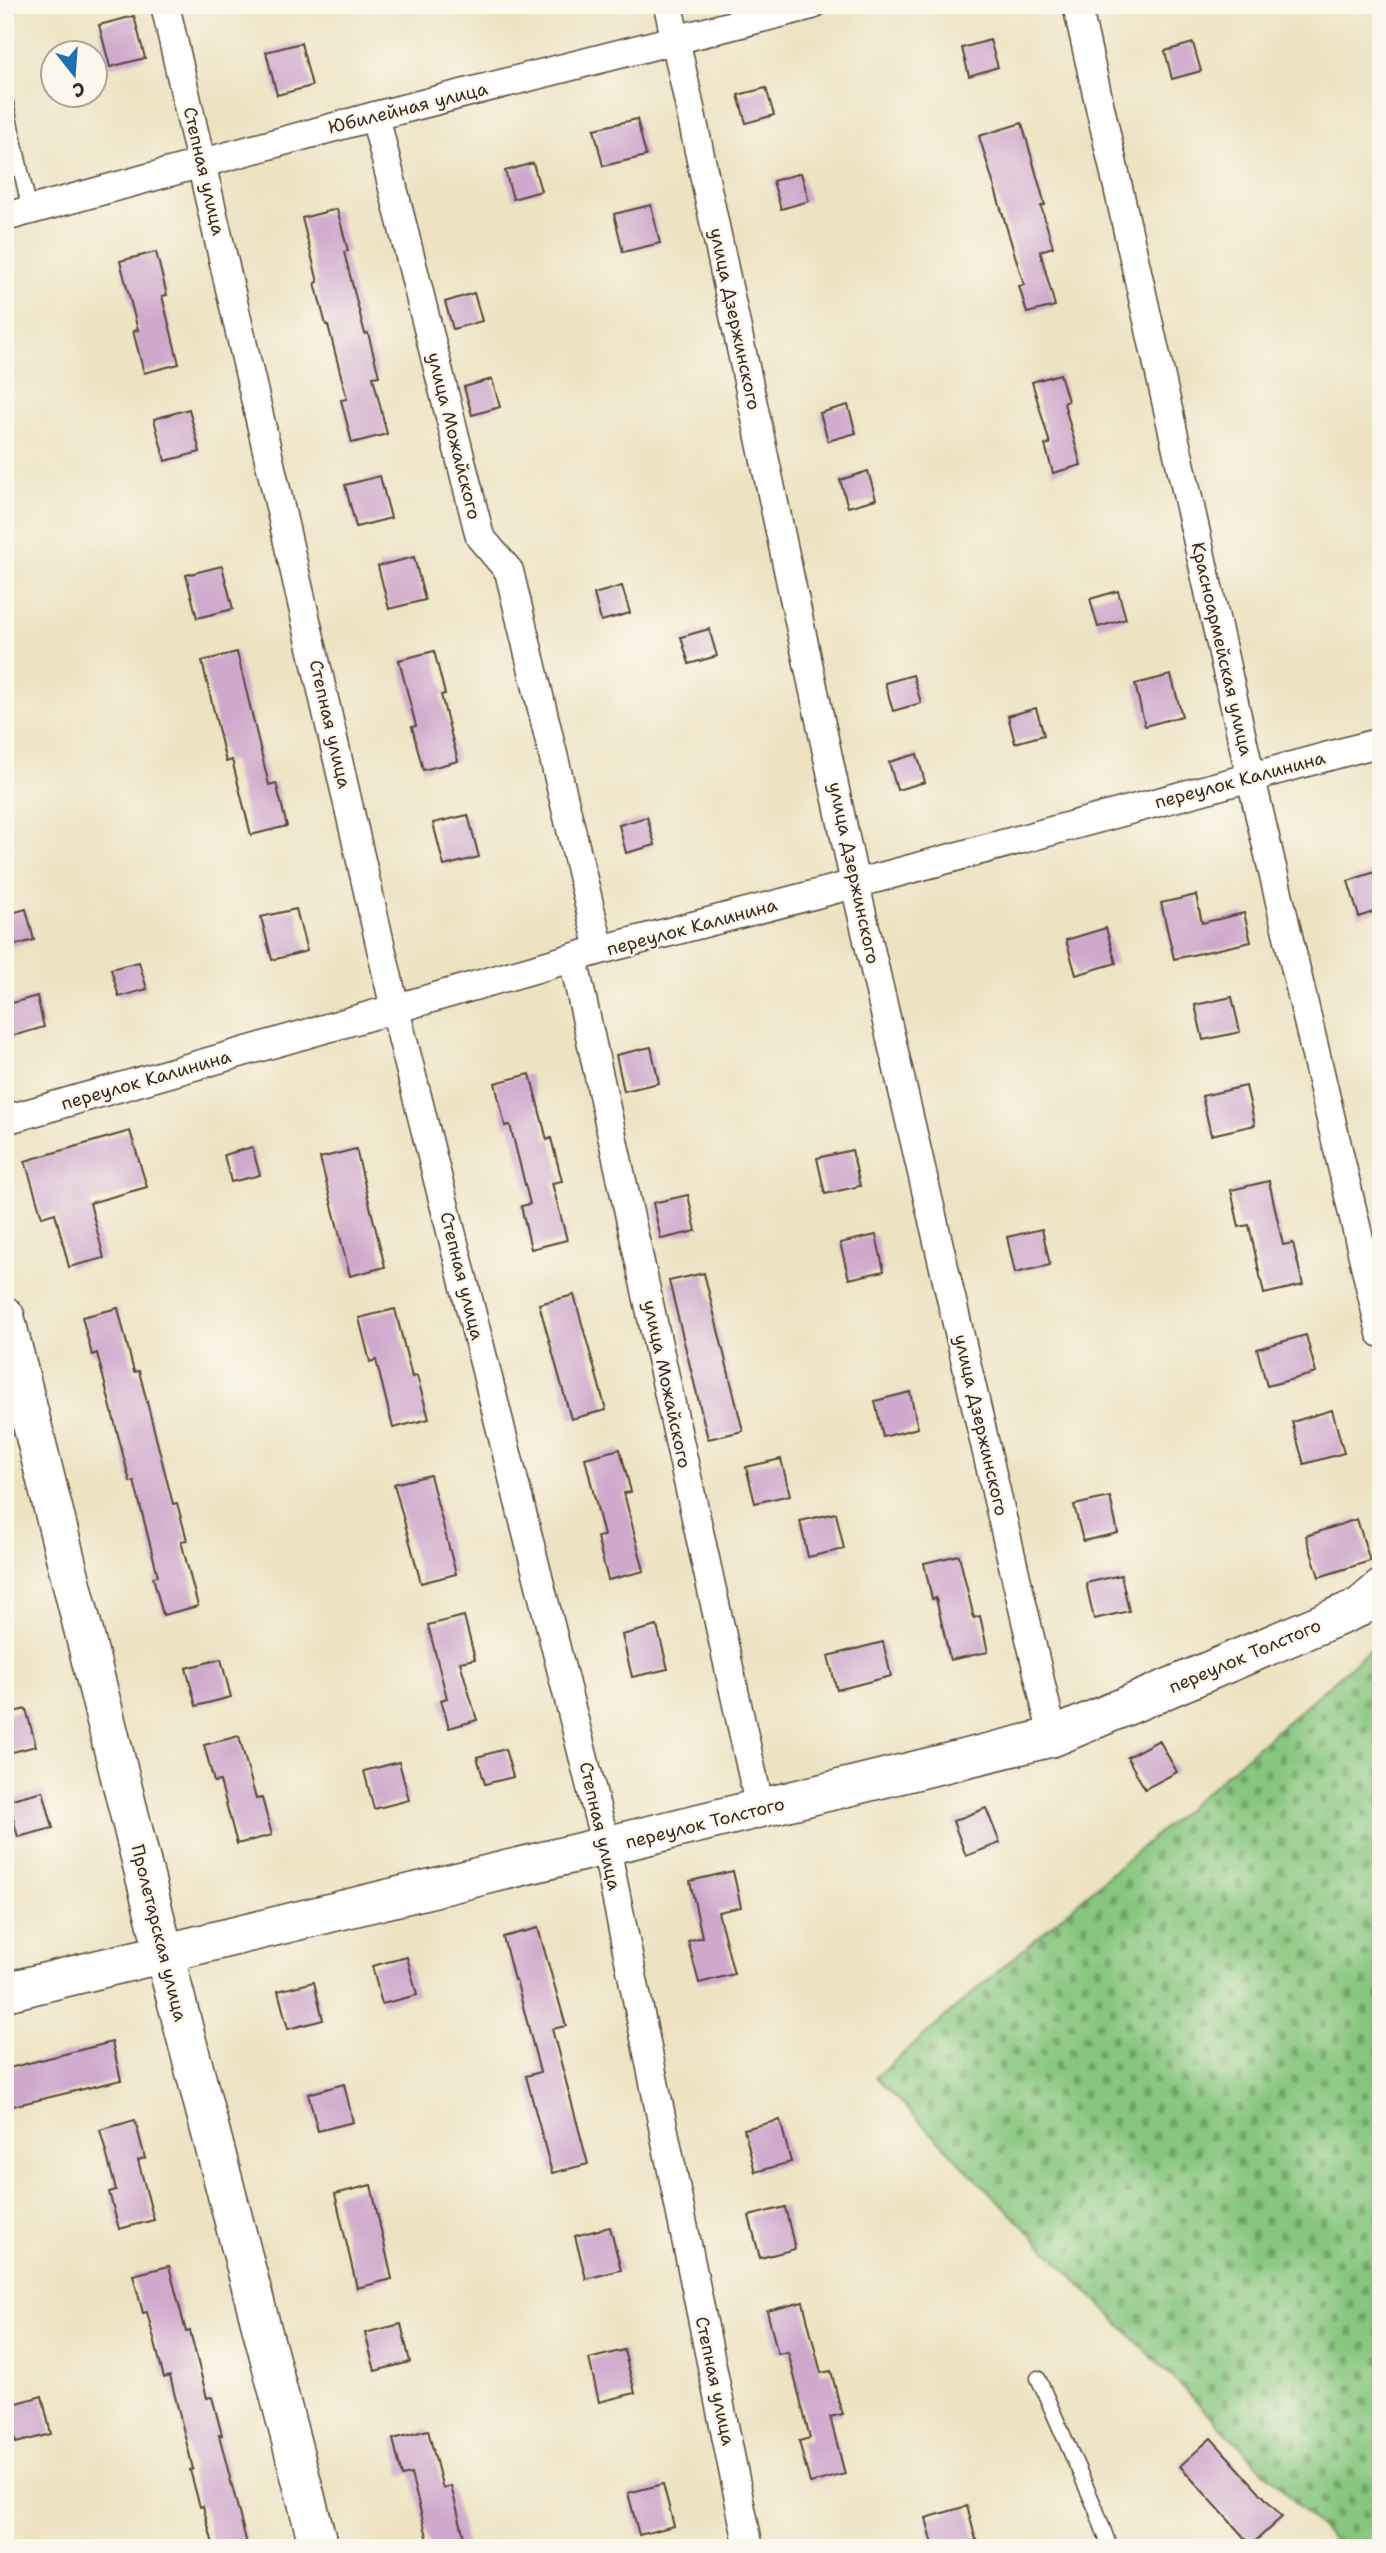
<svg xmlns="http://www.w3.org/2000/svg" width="1386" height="2553" viewBox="0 0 1386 2553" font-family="'Shantell Sans',sans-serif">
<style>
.cemetery{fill:url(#cemetery-stones);stroke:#60784e;stroke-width:2}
.building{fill:#cea9cc}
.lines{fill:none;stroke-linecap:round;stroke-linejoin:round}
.lane-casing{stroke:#564637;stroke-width:17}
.street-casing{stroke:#564637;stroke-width:31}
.secondary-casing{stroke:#564637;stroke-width:41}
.lane{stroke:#fff;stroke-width:14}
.street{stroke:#fff;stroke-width:28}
.secondary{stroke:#fff;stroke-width:38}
.labels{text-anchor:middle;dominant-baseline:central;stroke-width:5;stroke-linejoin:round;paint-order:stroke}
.street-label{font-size:18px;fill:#3b2a1e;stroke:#fbf7ec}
</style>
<defs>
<pattern id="cemetery-stones" width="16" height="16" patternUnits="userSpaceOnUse" patternTransform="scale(1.75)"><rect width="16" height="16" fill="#86c67e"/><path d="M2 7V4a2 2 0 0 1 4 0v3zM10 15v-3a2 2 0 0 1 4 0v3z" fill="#6fa167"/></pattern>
</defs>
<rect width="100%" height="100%" fill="#fbf7ec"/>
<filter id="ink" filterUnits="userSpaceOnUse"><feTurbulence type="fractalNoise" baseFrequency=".0143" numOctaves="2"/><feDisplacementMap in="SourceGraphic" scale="14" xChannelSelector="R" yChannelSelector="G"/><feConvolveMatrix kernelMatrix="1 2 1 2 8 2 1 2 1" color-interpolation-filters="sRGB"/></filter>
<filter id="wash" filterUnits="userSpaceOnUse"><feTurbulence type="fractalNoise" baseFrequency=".00686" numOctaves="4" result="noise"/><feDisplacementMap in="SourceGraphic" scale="28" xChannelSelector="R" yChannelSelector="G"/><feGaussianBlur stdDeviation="1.57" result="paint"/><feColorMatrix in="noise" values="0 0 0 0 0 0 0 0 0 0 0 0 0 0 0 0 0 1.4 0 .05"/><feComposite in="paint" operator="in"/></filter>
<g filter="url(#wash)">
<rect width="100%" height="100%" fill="#ede3c3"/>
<!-- cemetery -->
<polygon class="cemetery" points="1381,1640 1381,2548 1340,2548 876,2077"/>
<g id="blocks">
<!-- building -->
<g class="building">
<polygon points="134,16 145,58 110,67 99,25"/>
<polygon points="990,40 998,67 969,76 962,48"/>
<polygon points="301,43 312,86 277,95 266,52"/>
<polygon points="1193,43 1201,71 1172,79 1165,51"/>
<polygon points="766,88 774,115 746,123 738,95"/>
<polygon points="637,119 646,156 603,166 594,129"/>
<polygon points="1022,123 1045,205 1041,206 1053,247 1040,251 1055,306 1027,313 1019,286 1024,285 979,136"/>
<polygon points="533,163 541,191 513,199 505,171"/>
<polygon points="801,173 809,201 781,209 773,181"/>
<polygon points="651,205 660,243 623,252 614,214"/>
<polygon points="337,209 348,251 344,252 365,334 368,333 379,376 373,377 387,434 352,443 341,400 347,399 328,325 326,325 315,283 318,282 302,218"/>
<polygon points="156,252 167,295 162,296 179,364 144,373 133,331 138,330 120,261"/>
<polygon points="474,293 482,321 453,329 445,302"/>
<polygon points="1060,374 1068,401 1064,403 1081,465 1053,473 1045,445 1050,444 1032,382"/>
<polygon points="492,379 500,407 472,415 464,387"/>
<polygon points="848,405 856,433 828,441 820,413"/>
<polygon points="189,409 200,452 165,461 154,419"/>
<polygon points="868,471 876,499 848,507 840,480"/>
<polygon points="380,476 391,518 356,527 345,485"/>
<polygon points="414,557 425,600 389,609 378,566"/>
<polygon points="222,566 233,609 197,618 186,575"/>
<polygon points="622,586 630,613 601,621 594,594"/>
<polygon points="1118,591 1126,619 1098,627 1090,599"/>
<polygon points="709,629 717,656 689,664 681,637"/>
<polygon points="434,651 445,694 441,695 458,761 423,770 412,727 416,726 399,660"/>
<polygon points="237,652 269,785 276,783 287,826 251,835 232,760 226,762 202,661"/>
<polygon points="913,675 921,703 893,711 885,683"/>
<polygon points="1171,675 1182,716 1145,726 1135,684"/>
<polygon points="1036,708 1044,735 1015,743 1008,716"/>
<polygon points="917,754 925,782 897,790 889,762"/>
<polygon points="468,815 479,857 444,866 433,823"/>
<polygon points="647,817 655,845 626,853 619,825"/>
<polygon points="1381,870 1381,909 1359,917 1348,881"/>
<polygon points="1196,895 1202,923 1244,913 1251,942 1174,959 1161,903"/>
<polygon points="26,909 34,940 5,948 5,915"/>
<polygon points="296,909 307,951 272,960 261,917"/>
<polygon points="1106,928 1116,963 1076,975 1066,940"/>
<polygon points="139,962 147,989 119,997 111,969"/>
<polygon points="37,996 44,1027 9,1037 5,1025 5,1005"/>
<polygon points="1232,997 1240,1032 1203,1040 1195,1005"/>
<polygon points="651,1047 659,1083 624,1091 616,1055"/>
<polygon points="530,1074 547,1140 551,1138 562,1181 552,1183 567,1240 531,1249 521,1206 530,1204 510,1125 505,1126 495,1083"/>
<polygon points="1246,1086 1255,1125 1211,1135 1202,1096"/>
<polygon points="130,1131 147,1187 90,1203 104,1258 69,1267 55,1213 42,1217 25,1161"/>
<polygon points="252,1147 260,1175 231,1182 224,1155"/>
<polygon points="356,1149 385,1267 350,1276 320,1158"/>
<polygon points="852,1150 860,1186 825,1194 817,1158"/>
<polygon points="1269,1181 1283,1245 1293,1243 1303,1285 1264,1294 1249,1225 1239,1227 1231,1190"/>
<polygon points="688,1195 696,1231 661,1239 653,1203"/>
<polygon points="1042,1229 1050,1265 1015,1273 1007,1237"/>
<polygon points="876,1235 884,1271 849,1279 840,1243"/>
<polygon points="704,1273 743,1431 708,1439 669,1281"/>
<polygon points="574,1295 606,1410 571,1419 539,1304"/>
<polygon points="118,1308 134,1372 139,1371 173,1504 177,1503 187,1540 181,1541 198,1606 163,1615 153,1577 158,1576 134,1481 130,1482 97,1353 92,1355 82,1317"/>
<polygon points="395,1309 412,1377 417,1376 429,1419 393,1428 376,1360 370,1362 359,1318"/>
<polygon points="1306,1335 1316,1373 1267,1386 1257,1349"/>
<polygon points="910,1392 918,1428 883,1437 875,1401"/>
<polygon points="1332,1410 1344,1453 1304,1464 1292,1422"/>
<polygon points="620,1449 631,1492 624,1493 644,1571 608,1580 597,1537 604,1536 585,1458"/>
<polygon points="781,1459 790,1495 755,1503 746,1467"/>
<polygon points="430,1475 456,1574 421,1583 394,1484"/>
<polygon points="1110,1497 1118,1533 1083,1541 1074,1505"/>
<polygon points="836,1513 844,1549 808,1557 800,1521"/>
<polygon points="1357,1519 1370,1561 1319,1577 1306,1536"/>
<polygon points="959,1555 974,1618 980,1616 988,1652 950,1660 936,1598 932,1599 924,1563"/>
<polygon points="1121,1575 1129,1611 1094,1619 1086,1583"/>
<polygon points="464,1616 475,1659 460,1662 477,1720 449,1728 441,1700 447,1698 428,1625"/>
<polygon points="657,1626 668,1669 632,1677 622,1635"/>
<polygon points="883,1642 891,1676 837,1690 828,1656"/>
<polygon points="221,1659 231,1697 196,1706 186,1668"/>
<polygon points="26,1709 36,1746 5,1754 5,1714"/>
<polygon points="239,1736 256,1799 262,1798 272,1835 237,1844 220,1781 214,1782 204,1745"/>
<polygon points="1159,1740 1177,1772 1145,1789 1127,1757"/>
<polygon points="505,1749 513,1777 485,1784 477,1757"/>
<polygon points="399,1762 409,1800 374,1809 364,1771"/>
<polygon points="43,1791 53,1828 18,1837 8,1800"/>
<polygon points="986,1808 1000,1843 966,1856 953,1821"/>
<polygon points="733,1871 741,1907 718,1912 734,1974 699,1983 688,1941 702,1937 690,1881"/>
<polygon points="538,1928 566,2026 552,2029 588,2164 552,2173 526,2076 540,2072 516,1979 514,1980 503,1937"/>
<polygon points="407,1957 417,1995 382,2004 372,1966"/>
<polygon points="314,1982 323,2020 288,2029 278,1991"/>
<polygon points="112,2042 121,2080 5,2108 5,2069"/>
<polygon points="344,2084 353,2122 318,2131 308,2094"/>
<polygon points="135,2120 145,2158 138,2160 154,2220 119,2229 109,2192 116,2190 100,2130"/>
<polygon points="780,2120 791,2162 755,2172 744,2129"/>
<polygon points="371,2185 392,2279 357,2288 335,2194"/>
<polygon points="785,2207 795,2249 760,2258 749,2216"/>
<polygon points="610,2227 621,2270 586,2279 575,2236"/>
<polygon points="169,2266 186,2332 190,2331 207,2398 212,2397 222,2435 219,2435 248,2548 214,2548 203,2506 200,2507 190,2470 193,2469 170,2376 164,2378 147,2312 143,2313 133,2275"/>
<polygon points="803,2302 821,2373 831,2371 842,2414 830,2417 845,2474 810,2483 799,2441 810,2438 788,2352 778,2354 767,2311"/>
<polygon points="401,2324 410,2362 375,2371 365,2333"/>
<polygon points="624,2350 635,2393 599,2402 589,2359"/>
<polygon points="42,2396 51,2434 16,2443 7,2406"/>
<polygon points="428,2430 443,2489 451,2486 467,2548 430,2548 411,2474 402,2476 393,2439"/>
<polygon points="1211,2438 1282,2517 1251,2545 1180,2466"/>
<polygon points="663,2484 674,2526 639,2535 628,2493"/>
<polygon points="967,2506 977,2544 963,2548 934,2548 926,2518"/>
</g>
</g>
</g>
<g filter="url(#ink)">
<use href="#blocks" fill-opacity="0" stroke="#564637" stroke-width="2"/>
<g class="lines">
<defs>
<g id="lane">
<polyline points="5,99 30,211"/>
<polyline points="1038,2378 1095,2507 1110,2548"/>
</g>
<g id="street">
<polyline points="165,5 395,1009 606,1847 749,2548"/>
<polyline points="668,5 855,884 1053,1737"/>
<polyline points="1077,5 1251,778 1381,1333"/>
<polyline points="375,116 480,537 509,571 600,950"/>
<polyline points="5,217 375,116 812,5"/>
<polyline points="573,958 760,1809"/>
<polyline points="5,1120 600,950 855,884 1381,742"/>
</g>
<g id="secondary">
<polyline points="5,1316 164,1953 319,2548"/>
<polyline points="5,1992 1053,1737 1360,1607 1381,1589"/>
</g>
</defs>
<!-- lane casing -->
<use href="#lane" class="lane-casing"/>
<!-- street casing -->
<use href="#street" class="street-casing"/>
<!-- secondary casing -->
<use href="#secondary" class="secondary-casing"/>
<!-- lane -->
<use href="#lane" class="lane"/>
<!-- street -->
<use href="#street" class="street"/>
<!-- secondary -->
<use href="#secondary" class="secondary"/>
</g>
</g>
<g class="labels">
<!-- street labels -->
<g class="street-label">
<text transform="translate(408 108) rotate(-14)">Юбилейная улица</text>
<text transform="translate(204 171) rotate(77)">Степная улица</text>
<text transform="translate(735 319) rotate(78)">улица Дзержинского</text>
<text transform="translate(454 436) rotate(76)">улица Можайского</text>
<text transform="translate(1222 649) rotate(77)">Красноармейская улица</text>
<text transform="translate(330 724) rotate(77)">Степная улица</text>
<text transform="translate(1240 780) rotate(-15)">переулок Калинина</text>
<text transform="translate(854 873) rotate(78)">улица Дзержинского</text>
<text transform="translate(692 927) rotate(-15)">переулок Калинина</text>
<text transform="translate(146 1080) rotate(-16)">переулок Калинина</text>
<text transform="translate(462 1276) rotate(76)">Степная улица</text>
<text transform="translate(667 1384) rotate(78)">улица Можайского</text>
<text transform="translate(981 1425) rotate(77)">улица Дзержинского</text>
<text transform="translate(1245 1656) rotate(-23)">переулок Толстого</text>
<text transform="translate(705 1823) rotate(-14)">переулок Толстого</text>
<text transform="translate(600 1826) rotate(77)">Степная улица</text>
<text transform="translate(159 1933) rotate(76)">Пролетарская улица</text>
<text transform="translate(715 2381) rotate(78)">Степная улица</text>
</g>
</g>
<!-- margin -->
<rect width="1386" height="2553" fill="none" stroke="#fbf7ec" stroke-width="28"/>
<!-- north arrow -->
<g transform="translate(74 74) rotate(163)"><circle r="33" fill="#fbf7ec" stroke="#aea59a" stroke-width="2"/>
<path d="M0-5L12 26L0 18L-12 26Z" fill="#1f6fb2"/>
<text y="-10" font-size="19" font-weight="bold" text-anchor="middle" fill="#3b2a1e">С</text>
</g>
</svg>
